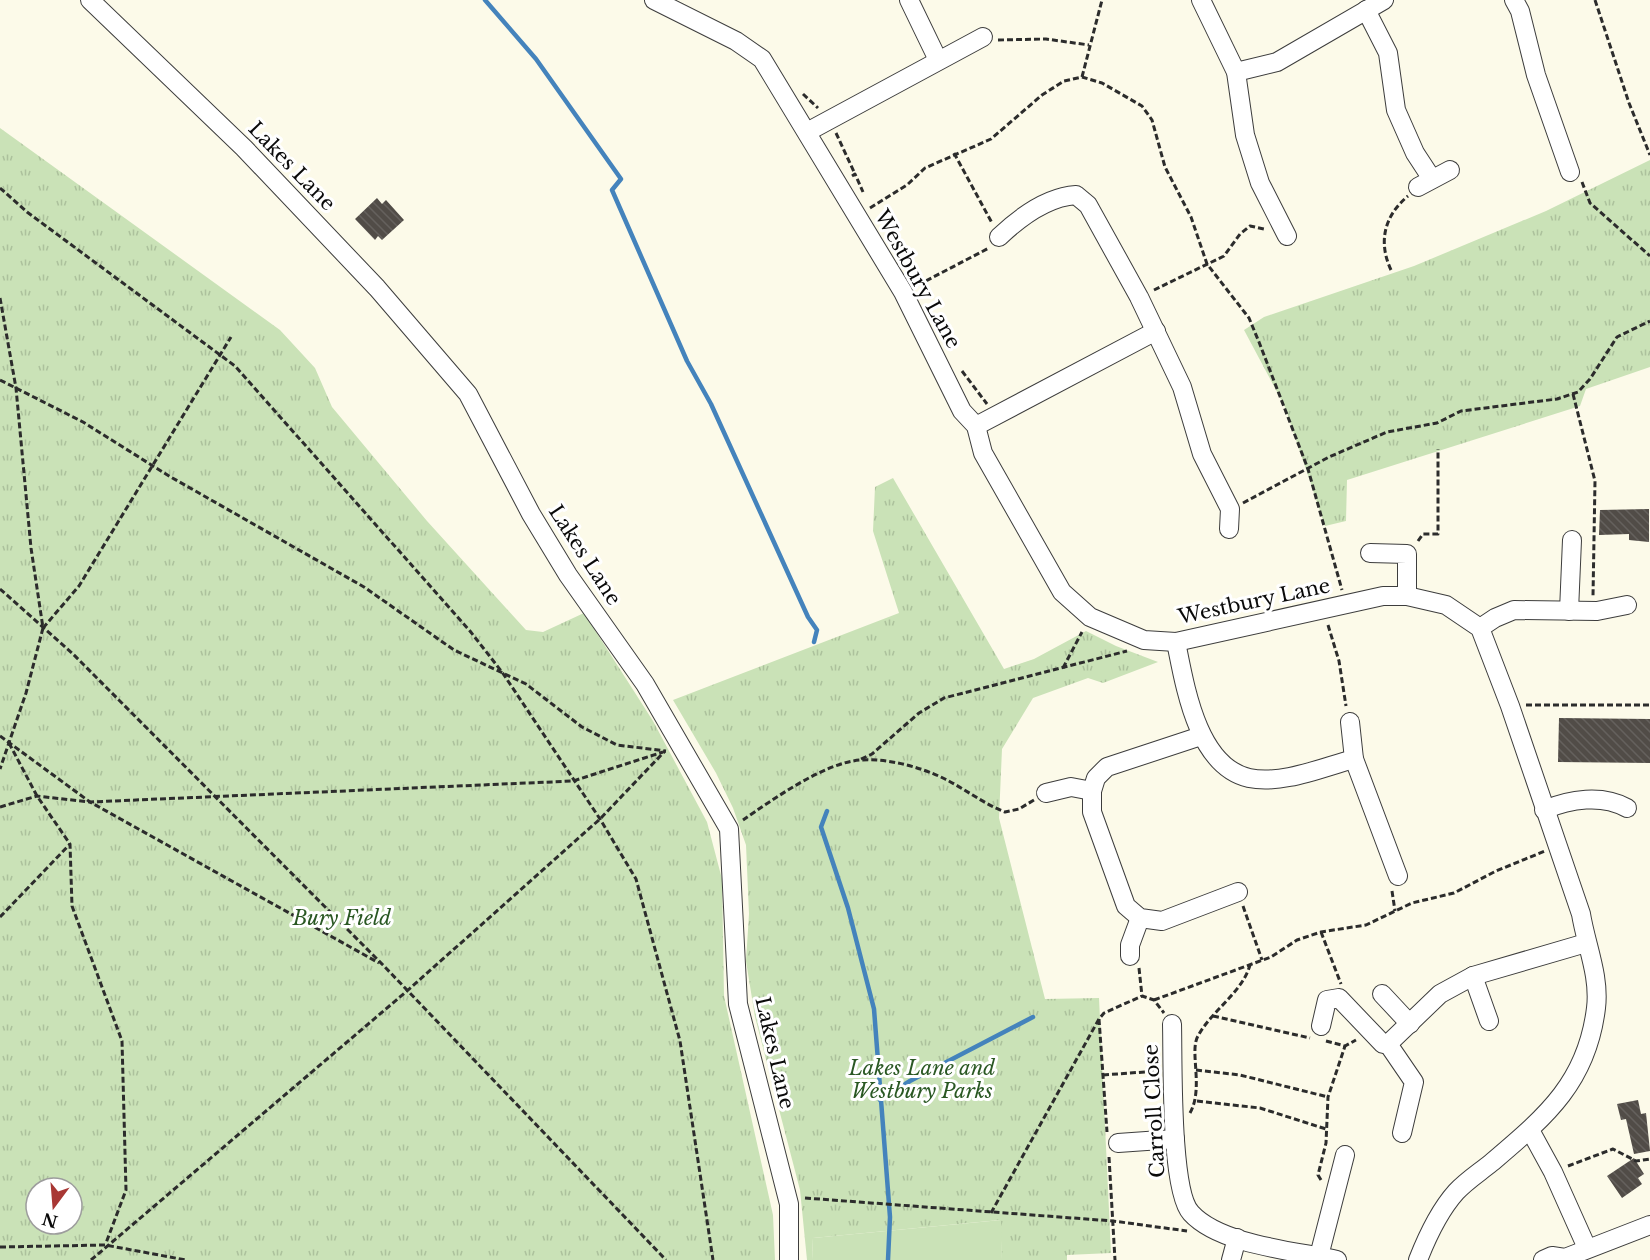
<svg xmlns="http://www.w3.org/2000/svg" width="1650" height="1260" viewBox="0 0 1650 1260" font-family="'Libre Baskerville',serif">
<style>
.park{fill:url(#park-tufts);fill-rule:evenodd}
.garden{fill:#cae2b7}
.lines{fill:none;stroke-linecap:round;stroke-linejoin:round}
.stream{stroke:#4483bc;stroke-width:4.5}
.building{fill:url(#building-back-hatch)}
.minor-casing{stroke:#3d3d3d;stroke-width:20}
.path{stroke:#2c2c2c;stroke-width:3;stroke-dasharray:6 3;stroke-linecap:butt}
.minor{stroke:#fff;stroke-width:18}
.labels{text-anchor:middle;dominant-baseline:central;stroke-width:6;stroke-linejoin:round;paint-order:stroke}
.street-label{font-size:20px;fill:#0a0a0a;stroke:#fff}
.park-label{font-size:20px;font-style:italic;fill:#2a5823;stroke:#fff}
</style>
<defs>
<pattern id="park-tufts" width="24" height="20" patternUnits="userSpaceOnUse" patternTransform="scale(1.5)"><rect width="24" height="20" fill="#cae2b7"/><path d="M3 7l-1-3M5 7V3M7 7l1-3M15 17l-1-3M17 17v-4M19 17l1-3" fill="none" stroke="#acc19c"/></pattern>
<pattern id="building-back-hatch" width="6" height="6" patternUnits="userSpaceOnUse" patternTransform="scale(1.5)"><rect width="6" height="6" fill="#514c47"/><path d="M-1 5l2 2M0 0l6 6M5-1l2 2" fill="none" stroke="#65615d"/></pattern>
</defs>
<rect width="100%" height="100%" fill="#fcfae9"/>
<!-- park -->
<g class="park">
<path d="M0,128l280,202 35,38 17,39 95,114 99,109 17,2 41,-19 69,108 54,101 15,57 2,117 49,219 2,45h-775zM36,1188h36v36h-36z"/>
<polygon points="1650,160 1650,367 1586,389 1580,406 1347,480 1346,521 1325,526 1285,407 1244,330 1264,317 1414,266 1546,211"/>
<polygon points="893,478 1004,669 1034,659 1086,631 1116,646 1158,662 1103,683 1088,678 1033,698 1002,749 999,818 1045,999 1099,998 1111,1253 1067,1255 1067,1260 1002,1260 1000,1220 813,1238 812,1260 807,1260 800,1190 755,1017 746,961 749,914 746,845 733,808 716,773 673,700 899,613 873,531 875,487"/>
</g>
<!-- garden -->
<polygon class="garden" points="1001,1220 1002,1260 812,1260 813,1238"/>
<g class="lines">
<!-- stream -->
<g class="stream">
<polyline points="485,0 536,59 621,179 612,190 687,361 711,404 808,617 817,630 814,642"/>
<polyline points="827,811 821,827 848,908 874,1009 890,1217 888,1260"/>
<polyline points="880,1100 910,1081 1033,1017"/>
</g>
</g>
<!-- building -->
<g class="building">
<polygon points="377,198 382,204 386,200 404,220 382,240 378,236 375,240 355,219"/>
<polygon points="1649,509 1649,542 1629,540 1629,534 1599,535 1600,510"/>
<polygon points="1559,718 1650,719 1650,763 1558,762"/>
<polygon points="1638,1100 1641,1114 1646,1113 1650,1151 1634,1154 1626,1119 1621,1120 1617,1104"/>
<polygon points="1634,1158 1644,1174 1638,1178 1642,1184 1622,1198 1607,1176"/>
</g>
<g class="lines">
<defs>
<g id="minor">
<polyline points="90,0 244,148 377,288 468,394 531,514 568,575 645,684 729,829 738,1004 789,1204 789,1260"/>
<path d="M654,0l82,41 26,18 141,233 59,119 14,15 7,27 79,139 28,25 54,23 32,2 207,-46h24l39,9 34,23 30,78 71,208c5,31 19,62 15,94 -9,75 -51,109 -105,155 -11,9 -25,18 -35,29 -17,19 -29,45 -38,68"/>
<polyline points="909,0 938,60"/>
<polyline points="1201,0 1236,72 1245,135 1260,183 1287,236"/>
<polyline points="1514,0 1520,11 1536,75 1570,172"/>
<polyline points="1366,10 1388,53 1396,110 1415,153 1432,179"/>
<polyline points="1236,72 1277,62 1384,0"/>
<polyline points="807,132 983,37"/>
<polyline points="1418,187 1450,170"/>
<path d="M999,237c21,-20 48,-40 77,-42l12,10 51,92 43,90 20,67 28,55 -1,20"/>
<polyline points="976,426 1156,331"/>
<polyline points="1370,553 1407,554 1407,596"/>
<polyline points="1569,611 1572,540"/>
<polyline points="1480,628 1495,618 1514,610 1597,611 1627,605"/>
<path d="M1176,642c9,44 21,124 73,136 33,7 74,-11 105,-19"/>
<polyline points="1350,722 1354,759 1398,876"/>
<polyline points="1201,736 1107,767 1096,778 1092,791 1092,812 1126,906 1140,918 1162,921 1238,892"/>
<polyline points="1046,793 1071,787 1092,791"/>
<path d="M1544,810c26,-11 58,-16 83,-2"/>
<polyline points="1130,956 1130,945 1140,918"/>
<polyline points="1473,976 1489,1021"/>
<polyline points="1382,994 1410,1024"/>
<path d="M1172,1024c1,35 -2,167 19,189 29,32 105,38 146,47"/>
<polyline points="1321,1026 1327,1000 1339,998 1383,1044 1388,1044"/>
<polyline points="1530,1130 1553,1172 1587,1248"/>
<polyline points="1402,1133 1414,1082 1388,1044 1440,994 1473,976 1586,943"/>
<polyline points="1118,1143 1175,1139"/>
<polyline points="1319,1256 1345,1155"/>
<polyline points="1231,1260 1237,1238"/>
<polyline points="1543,1260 1552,1256 1565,1258 1650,1225"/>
</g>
</defs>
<!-- minor casing -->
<use href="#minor" class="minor-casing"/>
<!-- path -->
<g class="path">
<polyline points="1595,0 1629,103 1650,155"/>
<polyline points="998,40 1046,39 1089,45"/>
<polyline points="1082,77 1102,0"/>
<polyline points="803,94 818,108"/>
<polyline points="836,133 855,174"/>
<polyline points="954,153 992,223"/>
<polyline points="852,176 855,174 863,192"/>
<polyline points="1582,182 1590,203 1650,256"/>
<polyline points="0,188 27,212 235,366 470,631 502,672 600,819 636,879 680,1041 713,1260"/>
<polyline points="870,208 907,185 925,168 991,139 1042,95 1064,81 1082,77 1102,83 1142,106 1152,120 1165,167 1191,217 1207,264 1249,318 1259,342 1308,469 1342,590"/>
<path d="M1391,270c-13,-28 -7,-54 17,-74"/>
<polyline points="918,285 989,248"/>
<polyline points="1154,290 1224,256 1240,234 1250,226 1264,229"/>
<polyline points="0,298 16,388 31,548 43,628 26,693 0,769"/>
<polyline points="962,371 987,404"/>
<polyline points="0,380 83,422 169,476 364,587 454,650 526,684 582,727 617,745 666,751"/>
<polyline points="1573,394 1595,481 1593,596"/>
<polyline points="1243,503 1329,457 1387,432 1437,423 1461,411 1557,399 1578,392 1590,379 1617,337 1650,321"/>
<polyline points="1418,541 1423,534 1438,534 1438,449"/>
<polyline points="0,589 72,653 383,965 666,1260"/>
<polyline points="1328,625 1339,661 1346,706"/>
<polyline points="43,628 79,586 231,337"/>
<polyline points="1063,668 1082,632"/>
<polyline points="1526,705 1650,705"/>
<polyline points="0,736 90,802 379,963"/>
<polyline points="9,743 37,796 70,844 72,906 122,1041 126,1190 106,1243"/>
<polyline points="861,759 872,754 919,713 944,698 1127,651"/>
<polyline points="0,807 37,796 90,802 573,781 663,752"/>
<path d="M743,820c29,-20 82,-58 118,-60 26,-2 60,7 84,19 20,10 39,25 60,33l14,-3 15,-9"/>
<polyline points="1392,891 1395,911"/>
<polyline points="1243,906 1262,960"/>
<polyline points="0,917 70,844"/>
<polyline points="1321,932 1341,984"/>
<polyline points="1139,968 1142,996 1154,1000 1164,1013"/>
<polyline points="1154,1000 1271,957 1297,940 1321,932 1366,925 1412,903 1454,893 1496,871 1545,851"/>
<polyline points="1213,1016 1310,1038"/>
<polyline points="1099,1019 1107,1132"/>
<polyline points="1326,1041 1345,1046 1356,1040"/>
<polyline points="1196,1070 1240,1075 1328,1097"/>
<polyline points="1103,1075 1158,1071"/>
<polyline points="1197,1101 1260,1108 1326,1129"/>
<path d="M1190,1113c14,-25 -1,-62 8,-77 14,-26 44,-43 52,-71"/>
<polyline points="1109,1157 1115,1260"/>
<polyline points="1568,1166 1613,1149 1636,1161 1650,1159"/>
<polyline points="1321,1180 1318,1175 1326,1143 1328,1097 1345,1046"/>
<polyline points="805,1198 1113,1221 1187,1231"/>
<polyline points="991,1213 1099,1019 1104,1013 1142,996"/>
<polyline points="0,1247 105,1245 186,1260"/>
<polyline points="91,1260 407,991 600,819 665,751"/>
</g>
<!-- minor -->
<use href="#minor" class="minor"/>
</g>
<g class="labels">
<!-- street labels -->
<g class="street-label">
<text transform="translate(292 166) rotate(46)">Lakes Lane</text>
<text transform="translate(918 279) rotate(61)">Westbury Lane</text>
<text transform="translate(585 555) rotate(57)">Lakes Lane</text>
<text transform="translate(1254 601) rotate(-12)">Westbury Lane</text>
<text transform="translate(775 1053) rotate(77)">Lakes Lane</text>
<text transform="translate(1154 1111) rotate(-93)">Carroll Close</text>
</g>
<!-- park labels -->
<g class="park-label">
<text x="342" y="918">Bury Field</text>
<text x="922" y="1068">Lakes Lane and<tspan x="922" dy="23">Westbury Parks</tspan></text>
</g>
</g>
<!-- north arrow -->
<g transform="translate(54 1206) rotate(196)"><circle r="28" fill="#ffffff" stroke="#9d9d9d" stroke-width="1.5"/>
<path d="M0-4.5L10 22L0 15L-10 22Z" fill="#a83734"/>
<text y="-9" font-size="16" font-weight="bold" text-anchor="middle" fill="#0a0a0a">N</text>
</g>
</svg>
